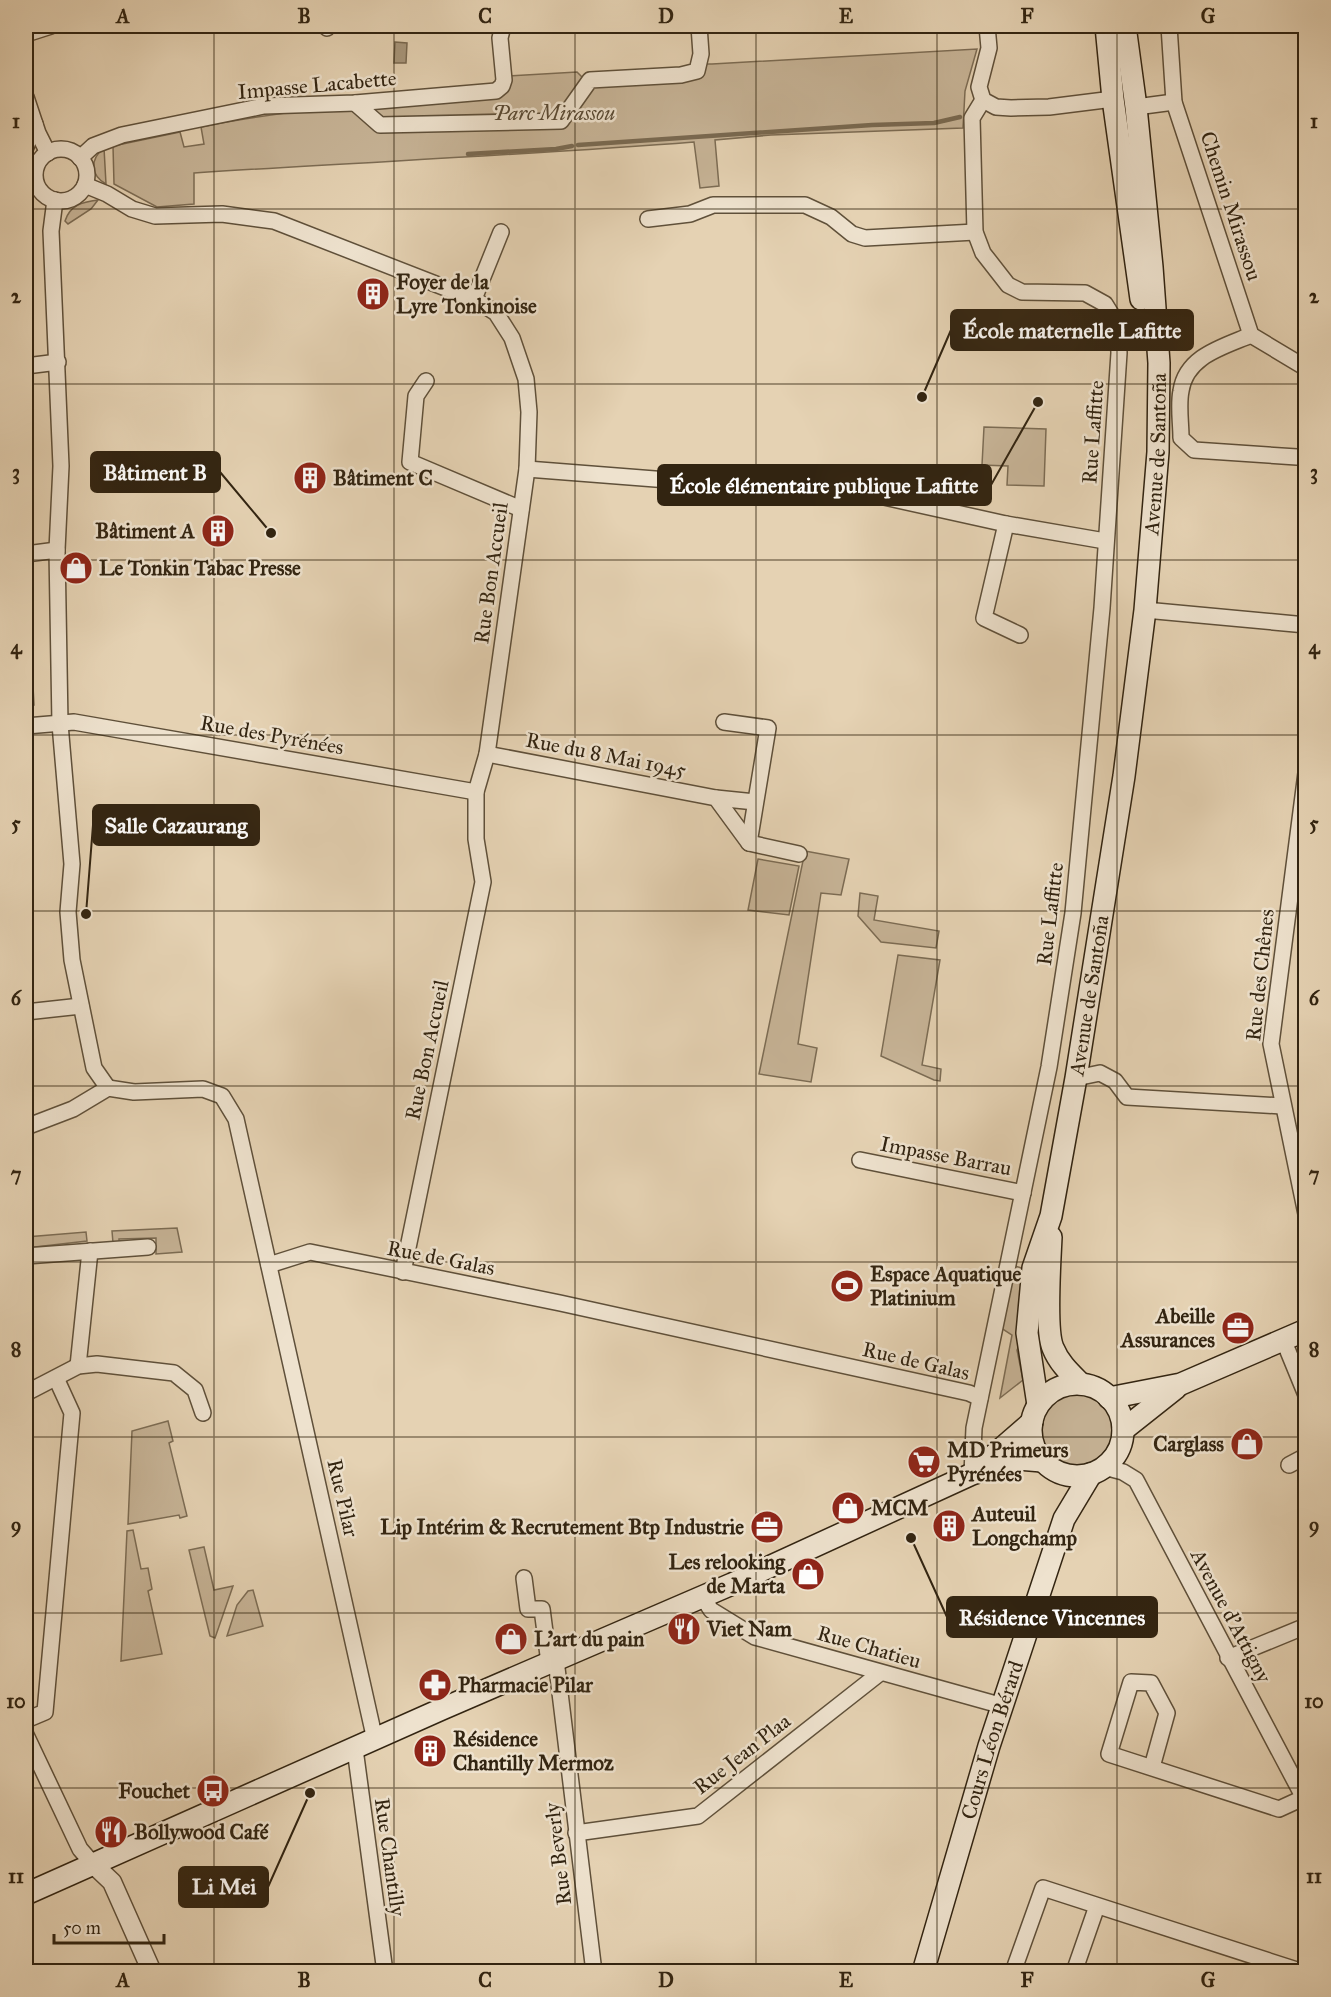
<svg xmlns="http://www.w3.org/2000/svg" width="1331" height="1997" viewBox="0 0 1331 1997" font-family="'IM FELL Great Primer',serif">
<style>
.green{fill:#c7b497;stroke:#7c6c54;stroke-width:1.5}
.water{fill:#a8977c;stroke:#796951;stroke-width:1.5}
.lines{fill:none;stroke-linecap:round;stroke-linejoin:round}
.stream{stroke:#796951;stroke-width:4.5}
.minor-casing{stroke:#5f503a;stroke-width:18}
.tertiary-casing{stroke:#5f503a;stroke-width:21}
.secondary-casing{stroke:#322411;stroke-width:24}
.minor{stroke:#eee2ce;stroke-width:15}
.tertiary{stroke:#eee2ce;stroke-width:18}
.secondary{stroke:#eee2ce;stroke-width:21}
.grid{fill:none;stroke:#322411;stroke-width:1.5;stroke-opacity:0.55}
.labels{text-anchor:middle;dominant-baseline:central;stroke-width:5;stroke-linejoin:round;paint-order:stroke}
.street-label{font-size:21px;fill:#322411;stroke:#eee2ce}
.park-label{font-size:21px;font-style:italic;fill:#574832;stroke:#eee2ce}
.poi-label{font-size:21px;font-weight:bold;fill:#322411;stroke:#eee2ce;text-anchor:start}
.leader{fill:none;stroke:#322411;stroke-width:2}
.callout-dot{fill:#322411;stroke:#eee2ce;stroke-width:2}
.callout{fill:#322411;stroke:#322411;stroke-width:2}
.callout-label{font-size:22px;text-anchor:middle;font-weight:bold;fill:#fff}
.neatline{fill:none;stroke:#322411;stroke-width:2}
.grid-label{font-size:20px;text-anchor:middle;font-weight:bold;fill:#322411}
</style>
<rect width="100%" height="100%" fill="#e5d2b3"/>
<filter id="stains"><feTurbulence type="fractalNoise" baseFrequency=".00333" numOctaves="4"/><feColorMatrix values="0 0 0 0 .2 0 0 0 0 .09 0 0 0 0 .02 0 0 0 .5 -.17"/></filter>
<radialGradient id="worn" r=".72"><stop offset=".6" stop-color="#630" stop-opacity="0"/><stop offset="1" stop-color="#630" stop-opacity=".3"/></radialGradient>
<!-- green -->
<g class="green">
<path d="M977,49l-12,42 -2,37 -192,7 -56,5 4,46 -19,2 -6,-46c-166,13 -333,20 -500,31v31l-37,3 -43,-23 -1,-38 67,-14 4,15 20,-3 -3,-17c97,-20 195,-24 294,-32l13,-19 69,-4 15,15 107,-11 6,-6 1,-6h6z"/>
<path d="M104,148l2,36c-16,-9 -16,-25 -2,-36z"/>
<path d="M98,200l-7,9 -23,15 -3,-3c5,-16 17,-19 33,-21z"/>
<polygon points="984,427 1046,429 1044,486 1007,485 1008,466 982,465"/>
<polygon points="32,667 34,705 26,705 26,668"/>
<polygon points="805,851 849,859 841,895 821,893 798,1044 817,1048 811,1082 759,1074"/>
<polygon points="758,859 799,866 789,915 748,910"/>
<polygon points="860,893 878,896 874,920 939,931 936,948 881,942 858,916"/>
<polygon points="898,955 940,960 922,1065 941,1069 940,1081 934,1080 881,1056"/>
<polygon points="177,1228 182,1252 156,1254 156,1238 119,1239 119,1243 113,1243 112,1231"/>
<polygon points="86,1232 87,1241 26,1248 26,1237"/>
<polygon points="1015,1266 1025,1269 1018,1316 1018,1348 1017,1350 1023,1380 1000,1398 1012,1335 1001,1328"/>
<circle cx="1077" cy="1430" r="36"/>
<polygon points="168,1421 173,1441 169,1443 187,1516 180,1518 179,1515 128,1524 132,1431"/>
<polygon points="133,1530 141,1569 148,1568 152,1589 148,1591 162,1654 121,1661 127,1531"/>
<polygon points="204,1547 214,1590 233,1586 215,1638 210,1636 189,1550"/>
<polygon points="253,1590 263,1626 227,1636 237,1605 248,1591"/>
</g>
<!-- water -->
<polygon class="water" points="395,42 407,43 406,63 394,63"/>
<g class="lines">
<!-- stream -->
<g class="stream">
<polyline points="578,145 872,125 934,123 960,117"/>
<polyline points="468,154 556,149 572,146"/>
</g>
<defs>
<g id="minor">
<polyline points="987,26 989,48 979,87 983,100 996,107 1011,108 1049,107 1113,99"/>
<polyline points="1169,26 1174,102 1251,335 1306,368"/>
<polyline points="327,28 328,26"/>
<polyline points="26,34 51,26"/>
<polyline points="26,97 38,133 48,153"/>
<polyline points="355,103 380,125 561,121 590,80 681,75 697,71 701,54 699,26"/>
<polyline points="1136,107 1174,102"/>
<polyline points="26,147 35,124"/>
<circle cx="61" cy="175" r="26"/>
<polyline points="80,158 93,146 122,135 264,106 355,103 496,91 502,86 504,80 500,38 503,26"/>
<polyline points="85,185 107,194 132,209 155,216 222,214 274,221 474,299 496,313 512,338 526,379 529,412 527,469 487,754 476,792 476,839 483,882 403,1272"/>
<polyline points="55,200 51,231 61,466 57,550 60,724 72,864 68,912 72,960 94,1068 108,1088"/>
<polyline points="648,219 690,214 713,205 805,205 831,217 852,234 865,238 975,232"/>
<polyline points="474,299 501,232"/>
<path d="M1251,335c-28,12 -65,21 -70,56 -3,14 0,32 0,47l13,12 103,7"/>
<polyline points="26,366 58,362"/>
<polyline points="426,381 416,396 410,462 521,509"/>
<polyline points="527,469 884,497 1006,524 1105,541"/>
<polyline points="1006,524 984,618 1020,635"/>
<polyline points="26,554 57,550"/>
<polyline points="1145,610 1306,625"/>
<polyline points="724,722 768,728 749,843"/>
<polyline points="26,726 74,722 476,792"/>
<polyline points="487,754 716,798 749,843 799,854"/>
<polyline points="1306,773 1271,1044 1306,1214"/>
<polyline points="716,798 755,802"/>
<polyline points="26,1012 81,1006"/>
<polyline points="1076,1078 1100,1073 1115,1081 1127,1097 1282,1106"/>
<polyline points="26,1127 73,1109 108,1088 134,1092 203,1089 222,1096 236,1119 375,1740"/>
<polyline points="860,1160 1023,1193"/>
<polyline points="26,1256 148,1247"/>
<polyline points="269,1265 310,1252 560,1303 969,1393 980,1398"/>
<polyline points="1283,1339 1306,1395"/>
<polyline points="78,1366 90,1251"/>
<polyline points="26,1393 78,1366 97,1364 174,1373 195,1390 203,1413"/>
<polyline points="1289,1465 1306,1456"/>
<polyline points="1104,1467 1123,1472 1136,1480 1306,1802"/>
<polyline points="972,1474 974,1428 1049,1067 1073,913 1102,608 1119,353 1118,325 1105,304 1085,293 1022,292 1008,285 983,253 975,232 972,118 983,100"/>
<polyline points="524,1578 528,1609 542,1609 549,1663"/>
<polyline points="702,1596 711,1610 755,1637 1003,1706"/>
<polyline points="1228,1658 1306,1626"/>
<polyline points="556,1660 594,1972"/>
<polyline points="26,1720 45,1712 72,1413 56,1378"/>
<polyline points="26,1735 80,1849 93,1864"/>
<polyline points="355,1749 385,1972"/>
<polyline points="1152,1767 1167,1713 1151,1683 1131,1682 1109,1754 1279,1809 1303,1798"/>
<polyline points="576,1833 698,1816 880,1673"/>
<polyline points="1013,1972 1043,1888 1303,1972"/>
<polyline points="1074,1972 1097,1906"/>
</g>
<polyline id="tertiary" points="93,1864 112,1882 152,1972"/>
<g id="secondary">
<polyline points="1106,26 1113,99 1141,299"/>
<path d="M1051,1237c-1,23 -6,93 2,111 6,15 17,25 28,36"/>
<circle cx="1077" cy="1430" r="46"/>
<polyline points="1109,1398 1181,1384 1306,1330"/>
<path id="s1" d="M1038,1405l-11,-72 6,-65 18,-52 25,-138 48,-302 21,-166 13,-158 1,-89 -7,-96 -16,-160 -11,-81"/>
<polyline points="1123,1430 1176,1388"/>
<polyline points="979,1468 1032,1422"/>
<polyline points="26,1894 442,1709 732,1584 972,1474 1018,1459 1042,1461"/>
<path id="s2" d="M923,1972l66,-226 75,-227 27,-45"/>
</g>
</defs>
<!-- minor casing -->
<use href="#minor" class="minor-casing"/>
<!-- tertiary casing -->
<use href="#tertiary" class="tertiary-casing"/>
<!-- secondary casing -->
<use href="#secondary" class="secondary-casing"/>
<!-- minor -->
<use href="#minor" class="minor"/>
<!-- tertiary -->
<use href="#tertiary" class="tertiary"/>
<!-- secondary -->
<use href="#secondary" class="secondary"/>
</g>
<!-- grid -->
<path class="grid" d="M214,26v1946M394,26v1946M575,26v1946M756,26v1946M937,26v1946M1117,26v1946M26,209h1280M26,384h1280M26,560h1280M26,735h1280M26,911h1280M26,1086h1280M26,1262h1280M26,1437h1280M26,1613h1280M26,1788h1280"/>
<!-- icons -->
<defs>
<symbol id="building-disc" viewBox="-11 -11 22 22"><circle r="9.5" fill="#8f2418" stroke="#eee2ce"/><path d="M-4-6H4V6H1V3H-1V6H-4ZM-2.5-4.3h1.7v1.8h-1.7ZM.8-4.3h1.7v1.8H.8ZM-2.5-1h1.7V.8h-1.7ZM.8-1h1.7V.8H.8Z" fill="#fff"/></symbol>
<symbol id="shop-disc" viewBox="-11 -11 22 22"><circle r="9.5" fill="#8f2418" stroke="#eee2ce"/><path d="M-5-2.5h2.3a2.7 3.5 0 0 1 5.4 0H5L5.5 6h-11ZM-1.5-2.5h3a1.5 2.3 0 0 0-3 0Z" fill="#fff"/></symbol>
<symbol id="stadium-disc" viewBox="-11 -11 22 22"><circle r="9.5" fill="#8f2418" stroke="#eee2ce"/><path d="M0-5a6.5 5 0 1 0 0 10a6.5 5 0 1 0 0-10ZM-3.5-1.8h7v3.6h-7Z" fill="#fff"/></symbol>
<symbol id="office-disc" viewBox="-11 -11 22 22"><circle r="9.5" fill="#8f2418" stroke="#eee2ce"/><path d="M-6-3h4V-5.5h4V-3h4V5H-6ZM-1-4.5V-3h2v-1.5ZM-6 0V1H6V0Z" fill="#fff"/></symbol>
<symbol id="supermarket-disc" viewBox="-11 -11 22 22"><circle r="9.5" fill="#8f2418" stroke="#eee2ce"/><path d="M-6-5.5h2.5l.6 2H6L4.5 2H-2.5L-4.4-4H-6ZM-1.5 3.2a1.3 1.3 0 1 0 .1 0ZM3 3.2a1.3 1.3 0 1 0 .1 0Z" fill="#fff"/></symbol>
<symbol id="restaurant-disc" viewBox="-11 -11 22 22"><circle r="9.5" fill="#8f2418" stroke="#eee2ce"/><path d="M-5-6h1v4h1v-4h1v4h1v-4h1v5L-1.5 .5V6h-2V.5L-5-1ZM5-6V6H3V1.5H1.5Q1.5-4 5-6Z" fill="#fff"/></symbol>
<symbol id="pharmacy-disc" viewBox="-11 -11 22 22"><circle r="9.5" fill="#8f2418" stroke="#eee2ce"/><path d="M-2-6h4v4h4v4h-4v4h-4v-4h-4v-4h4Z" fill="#fff"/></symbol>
<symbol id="bus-disc" viewBox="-11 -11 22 22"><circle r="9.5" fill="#8f2418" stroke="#eee2ce"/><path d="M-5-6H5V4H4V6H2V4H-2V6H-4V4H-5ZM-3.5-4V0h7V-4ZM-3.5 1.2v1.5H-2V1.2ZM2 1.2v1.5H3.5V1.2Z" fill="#fff"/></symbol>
</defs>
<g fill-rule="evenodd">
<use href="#building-disc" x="354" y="275" width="38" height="38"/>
<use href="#building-disc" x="291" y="459" width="38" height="38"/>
<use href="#building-disc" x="199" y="512" width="38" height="38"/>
<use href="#shop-disc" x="57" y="549" width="38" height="38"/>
<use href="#stadium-disc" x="828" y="1267" width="38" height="38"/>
<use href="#office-disc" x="1219" y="1309" width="38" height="38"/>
<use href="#shop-disc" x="1228" y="1425" width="38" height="38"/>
<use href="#supermarket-disc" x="905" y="1443" width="38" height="38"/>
<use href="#shop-disc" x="829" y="1489" width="38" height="38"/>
<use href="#building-disc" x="930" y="1507" width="38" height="38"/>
<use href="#office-disc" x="748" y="1508" width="38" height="38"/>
<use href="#shop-disc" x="789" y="1555" width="38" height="38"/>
<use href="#restaurant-disc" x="665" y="1610" width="38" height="38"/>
<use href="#shop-disc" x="492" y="1620" width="38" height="38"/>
<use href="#pharmacy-disc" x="416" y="1666" width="38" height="38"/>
<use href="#building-disc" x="411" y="1732" width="38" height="38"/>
<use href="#bus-disc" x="194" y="1772" width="38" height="38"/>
<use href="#restaurant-disc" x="92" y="1813" width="38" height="38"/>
</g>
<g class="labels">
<!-- street labels -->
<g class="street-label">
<text transform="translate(317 85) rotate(-5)">Impasse Lacabette</text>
<text transform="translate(1231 206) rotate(72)">Chemin Mirassou</text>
<text transform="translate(1093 432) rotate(-86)">Rue Laffitte</text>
<text stroke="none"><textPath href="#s1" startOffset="963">Avenue de Santoña</textPath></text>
<text transform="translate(491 573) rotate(-82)">Rue Bon Accueil</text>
<text transform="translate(272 735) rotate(10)">Rue des Pyrénées</text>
<text transform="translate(606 755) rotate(11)">Rue du 8 Mai 1945</text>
<text transform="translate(1050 914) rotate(-83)">Rue Laffitte</text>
<text transform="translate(1260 975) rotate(-84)">Rue des Chênes</text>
<text stroke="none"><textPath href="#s1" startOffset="417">Avenue de Santoña</textPath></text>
<text transform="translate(427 1050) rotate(-78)">Rue Bon Accueil</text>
<text transform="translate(946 1156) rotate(11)">Impasse Barrau</text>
<text transform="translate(441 1258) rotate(11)">Rue de Galas</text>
<text transform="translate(916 1361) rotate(13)">Rue de Galas</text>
<text transform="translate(343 1498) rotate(77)">Rue Pilar</text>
<text transform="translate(1231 1616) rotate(62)">Avenue d'Attigny</text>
<text transform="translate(869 1647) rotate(16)">Rue Chatieu</text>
<text stroke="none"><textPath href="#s2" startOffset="242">Cours Léon Bérard</textPath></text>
<text transform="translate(742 1754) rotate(-38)">Rue Jean Plaa</text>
<text transform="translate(558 1854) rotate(-97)">Rue Beverly</text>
<text transform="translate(390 1857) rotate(82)">Rue Chantilly</text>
</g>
<!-- park labels -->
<g class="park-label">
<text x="554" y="113">Parc Mirassou</text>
</g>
<!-- poi labels -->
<g class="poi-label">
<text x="396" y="282">Foyer de la<tspan x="396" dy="24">Lyre Tonkinoise</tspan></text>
<text x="333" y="478">Bâtiment C</text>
<text x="195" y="531" text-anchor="end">Bâtiment A</text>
<text x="99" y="568">Le Tonkin Tabac Presse</text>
<text x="870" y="1274">Espace Aquatique<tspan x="870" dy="24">Platinium</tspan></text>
<text x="1215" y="1316" text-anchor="end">Abeille<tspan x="1215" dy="24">Assurances</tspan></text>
<text x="1224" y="1444" text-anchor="end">Carglass</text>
<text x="947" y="1450">MD Primeurs<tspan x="947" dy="24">Pyrénées</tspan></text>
<text x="871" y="1508">MCM</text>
<text x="972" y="1514">Auteuil<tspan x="972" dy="24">Longchamp</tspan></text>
<text x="744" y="1527" text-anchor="end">Lip Intérim &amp; Recrutement Btp Industrie</text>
<text x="785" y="1562" text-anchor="end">Les relooking<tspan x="785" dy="24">de Marta</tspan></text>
<text x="707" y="1629">Viet Nam</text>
<text x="534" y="1639">L'art du pain</text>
<text x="458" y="1685">Pharmacie Pilar</text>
<text x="453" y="1739">Résidence<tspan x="453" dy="24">Chantilly Mermoz</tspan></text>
<text x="190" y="1791" text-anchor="end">Fouchet</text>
<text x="134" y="1832">Bollywood Café</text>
</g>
</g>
<!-- callouts -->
<path class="leader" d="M922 397L951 330M271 533L220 472M1038 402L991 485M86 914L93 825M911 1538L947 1617M310 1793L268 1887"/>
<g class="callout-dot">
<circle cx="922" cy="397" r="6"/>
<circle cx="271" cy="533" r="6"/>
<circle cx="1038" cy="402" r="6"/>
<circle cx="86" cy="914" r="6"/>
<circle cx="911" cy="1538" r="6"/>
<circle cx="310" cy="1793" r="6"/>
</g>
<g class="callout">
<rect x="951" y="310" width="242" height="40" rx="6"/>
<rect x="91" y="452" width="129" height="40" rx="6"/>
<rect x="658" y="465" width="333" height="40" rx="6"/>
<rect x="93" y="805" width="166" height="40" rx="6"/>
<rect x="947" y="1597" width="210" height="40" rx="6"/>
<rect x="179" y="1867" width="89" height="40" rx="6"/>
</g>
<g class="callout-label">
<text x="1072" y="338">École maternelle Lafitte</text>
<text x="155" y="480">Bâtiment B</text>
<text x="824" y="493">École élémentaire publique Lafitte</text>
<text x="176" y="833">Salle Cazaurang</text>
<text x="1052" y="1625">Résidence Vincennes</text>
<text x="224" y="1894">Li Mei</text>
</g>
<!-- margin -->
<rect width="1331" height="1997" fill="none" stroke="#e5d2b3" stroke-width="66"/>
<!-- scale -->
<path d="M54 1934v9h110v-9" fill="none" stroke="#322411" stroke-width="3"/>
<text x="63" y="1934" font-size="18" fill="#322411" stroke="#eee2ce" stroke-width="4.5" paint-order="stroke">50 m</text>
<rect x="33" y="33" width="1265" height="1931" class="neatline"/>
<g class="grid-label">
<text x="123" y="23">A</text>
<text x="304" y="23">B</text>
<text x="485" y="23">C</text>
<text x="666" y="23">D</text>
<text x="846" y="23">E</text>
<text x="1027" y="23">F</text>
<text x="1208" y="23">G</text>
<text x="16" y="128">1</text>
<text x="1314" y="128">1</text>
<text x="16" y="303">2</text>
<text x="1314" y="303">2</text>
<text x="16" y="479">3</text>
<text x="1314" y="479">3</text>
<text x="16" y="654">4</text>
<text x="1314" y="654">4</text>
<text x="16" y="830">5</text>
<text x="1314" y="830">5</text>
<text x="16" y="1005">6</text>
<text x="1314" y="1005">6</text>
<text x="16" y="1181">7</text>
<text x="1314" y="1181">7</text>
<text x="16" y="1356">8</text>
<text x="1314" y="1356">8</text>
<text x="16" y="1532">9</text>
<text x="1314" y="1532">9</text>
<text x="16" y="1708">10</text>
<text x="1314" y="1708">10</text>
<text x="16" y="1883">11</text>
<text x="1314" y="1883">11</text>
<text x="123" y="1987">A</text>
<text x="304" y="1987">B</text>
<text x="485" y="1987">C</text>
<text x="666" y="1987">D</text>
<text x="846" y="1987">E</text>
<text x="1027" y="1987">F</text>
<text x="1208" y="1987">G</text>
</g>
<rect width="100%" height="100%" filter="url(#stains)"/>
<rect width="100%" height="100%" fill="url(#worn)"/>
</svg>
